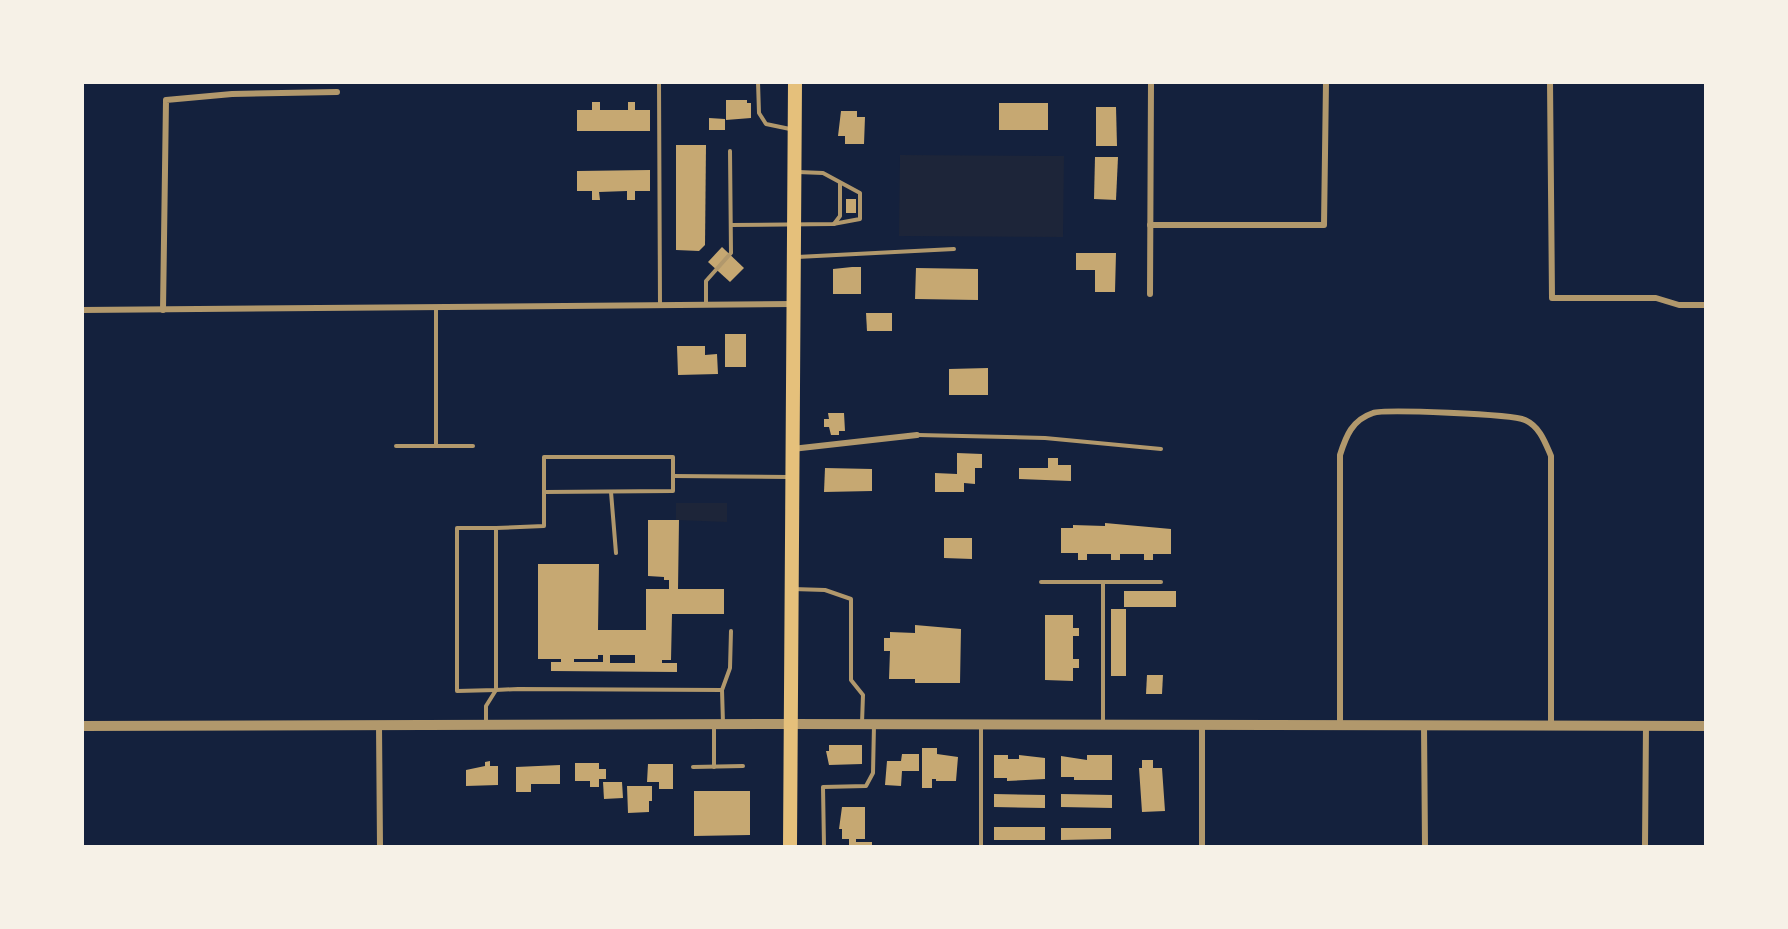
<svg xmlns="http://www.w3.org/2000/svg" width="1788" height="929" viewBox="0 0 1788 929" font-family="'IBM Plex Sans',sans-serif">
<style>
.green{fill:#1d2539}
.building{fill:#c6a872;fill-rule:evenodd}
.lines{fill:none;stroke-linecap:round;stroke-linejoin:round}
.service{stroke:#b1986c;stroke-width:4}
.minor{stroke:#b1986c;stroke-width:6}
.tertiary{stroke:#b1986c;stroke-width:10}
.primary{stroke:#e5c07b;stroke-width:14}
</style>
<rect width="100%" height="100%" fill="#14213d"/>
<!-- green -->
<g class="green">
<polygon points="900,155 1064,156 1063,237 899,236"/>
<polygon points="676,503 727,503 727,522 676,520"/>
</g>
<!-- building -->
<g class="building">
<polygon points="726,100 747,100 747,103 751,103 751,118 726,120"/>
<polygon points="592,102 600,102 600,110 628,110 628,102 635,102 635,110 650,110 650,131 577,131 577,110 592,110"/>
<rect x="999" y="103" width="49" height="27"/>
<polygon points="1096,107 1116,107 1117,146 1096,146"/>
<polygon points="841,111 857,111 857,117 865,117 864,144 845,144 845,136 838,136"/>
<polygon points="709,118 725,119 725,130 709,130"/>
<polygon points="676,145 706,145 705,245 699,251 676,250"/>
<polygon points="1095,157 1118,157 1116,200 1094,199"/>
<polygon points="650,170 650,191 635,191 635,200 627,200 627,191 599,192 600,200 592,200 592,191 577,191 577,171"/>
<rect x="846" y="199" width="10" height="14"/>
<polygon points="722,247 744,268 730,282 708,262"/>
<polygon points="1076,253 1116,253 1115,292 1095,292 1095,270 1076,270"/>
<polygon points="852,267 861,267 861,294 833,294 833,269"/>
<polygon points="916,268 978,269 978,300 915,299"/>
<polygon points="866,313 892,313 892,331 867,331"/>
<rect x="725" y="334" width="21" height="33"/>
<polygon points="677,346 705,346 705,355 717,354 718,374 678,375"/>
<polygon points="988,368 988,395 949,395 949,369"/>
<polygon points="828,413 844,413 845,431 839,431 839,435 831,435 829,427 824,427 824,419 829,419"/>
<polygon points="957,453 982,454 982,468 975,468 975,484 964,483 964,492 935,492 935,473 957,474"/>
<polygon points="1048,458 1058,458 1058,465 1071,465 1071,481 1019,479 1019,468 1048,468"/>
<polygon points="825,468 872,469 872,491 824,492"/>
<path d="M648,520h31l-1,69h46v25h-52l-1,46h-9v3h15v9l-126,-1v-9h10v-3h-23v-95h61l-1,66h48v-41h23v-9h-5v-3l-16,-1zM598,655h5v7h-29v-3h24zM610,655h25v8h-25z"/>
<polygon points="1105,523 1171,529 1171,554 1153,554 1153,560 1144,560 1144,554 1120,554 1120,560 1111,560 1111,554 1087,554 1087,560 1078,560 1078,553 1061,553 1061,528 1073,528 1073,525 1105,526"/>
<polygon points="944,538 972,538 972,559 944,558"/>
<rect x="1124" y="591" width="52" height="16"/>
<rect x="1111" y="609" width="15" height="67"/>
<polygon points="1045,615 1073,615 1073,628 1079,628 1079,636 1073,636 1073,659 1079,659 1079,668 1073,668 1073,681 1045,680"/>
<polygon points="915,625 961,629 960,683 915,683 915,679 889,679 890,651 884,651 884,638 890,638 890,632 915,633"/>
<polygon points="1147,675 1163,675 1162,694 1146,694"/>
<polygon points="829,745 862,745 862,764 829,765 826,751 829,751"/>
<polygon points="922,748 937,748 937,754 958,757 956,781 936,781 936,779 932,779 932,788 922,788"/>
<polygon points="902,754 919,754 919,771 902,771 901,786 885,785 887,761 901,761"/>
<polygon points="994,755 1008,755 1008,759 1019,759 1019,755 1045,758 1045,779 1007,781 1007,778 994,778"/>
<polygon points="1087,755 1112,755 1112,780 1074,780 1074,777 1061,777 1061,756 1087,760"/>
<polygon points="1142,760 1153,760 1153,768 1162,768 1165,811 1142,812 1139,768 1142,768"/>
<polygon points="490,761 490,766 498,766 498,785 466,786 466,770 485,766 485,762"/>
<polygon points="575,763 599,763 599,769 606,769 606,779 599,779 599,787 590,787 590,781 575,781"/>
<polygon points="648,764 673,764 673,789 659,789 659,782 647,782"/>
<polygon points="560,765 560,784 531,784 531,792 516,792 516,767"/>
<polygon points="603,782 622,782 623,798 604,799"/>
<polygon points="627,786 652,786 652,801 649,801 649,812 628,813"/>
<polygon points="694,791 750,791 750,835 694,836"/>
<polygon points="994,794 1045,795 1045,808 994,807"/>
<polygon points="1061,794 1112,795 1112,808 1061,807"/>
<polygon points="842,807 865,807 865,839 856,839 856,842 872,842 872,846 849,846 849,839 842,839 842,829 839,829"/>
<rect x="994" y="827" width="51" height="13"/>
<polygon points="1061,828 1111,828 1111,839 1061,840"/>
</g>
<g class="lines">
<!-- service -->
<g class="service">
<polyline points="659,82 660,305"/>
<polyline points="758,82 759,113 766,124 790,129"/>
<polyline points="834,224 840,216 840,183"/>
<polyline points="731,225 833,224 860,219 860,193 823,173 798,172"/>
<polyline points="797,257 954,249"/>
<polyline points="706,305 706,281 731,253 730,151"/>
<polyline points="918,435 1045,438 1161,449"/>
<polyline points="396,446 436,446 436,308"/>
<polyline points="436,446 473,446"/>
<polyline points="673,476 789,477"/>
<polyline points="611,492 616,553"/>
<polyline points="496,528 457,528 457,691 496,690 496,528 544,526 544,457 673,457 673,491 544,492"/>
<polyline points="1041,582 1103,582 1103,724"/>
<polyline points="1103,582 1161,582"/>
<polyline points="793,589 825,590 851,599 851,680 863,695 862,723"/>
<polyline points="722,690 730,668 731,631"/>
<polyline points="486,724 486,706 496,690 518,689 722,690 723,723"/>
<polyline points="714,725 714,767"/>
<polyline points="693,767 743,766"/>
<polyline points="824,846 823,787 866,786 873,773 874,725"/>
<polyline points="981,846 981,725"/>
</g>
<!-- minor -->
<g class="minor">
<polyline points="1550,82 1552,298 1656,298 1679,305 1706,305"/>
<polyline points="1150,225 1324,225 1326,82"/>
<polyline points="1150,294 1151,82"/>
<polyline points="82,310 793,304"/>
<polyline points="163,310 166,100 232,94 337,92"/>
<polyline points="792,449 917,435"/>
<polyline points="379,725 380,846"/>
<polyline points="1424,725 1425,846"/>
<path d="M1340,726v-271c6,-19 12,-35 33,-42 11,-4 140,1 152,7 15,7 20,22 26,36v268"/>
<polyline points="1202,846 1202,725"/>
<polyline points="1645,846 1646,725"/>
</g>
<!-- tertiary -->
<polyline class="tertiary" points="82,726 789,724 1706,726"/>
<!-- primary -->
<polyline class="primary" points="790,846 795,82"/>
</g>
<!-- border -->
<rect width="1788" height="929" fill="none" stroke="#f6f1e7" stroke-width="168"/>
</svg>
